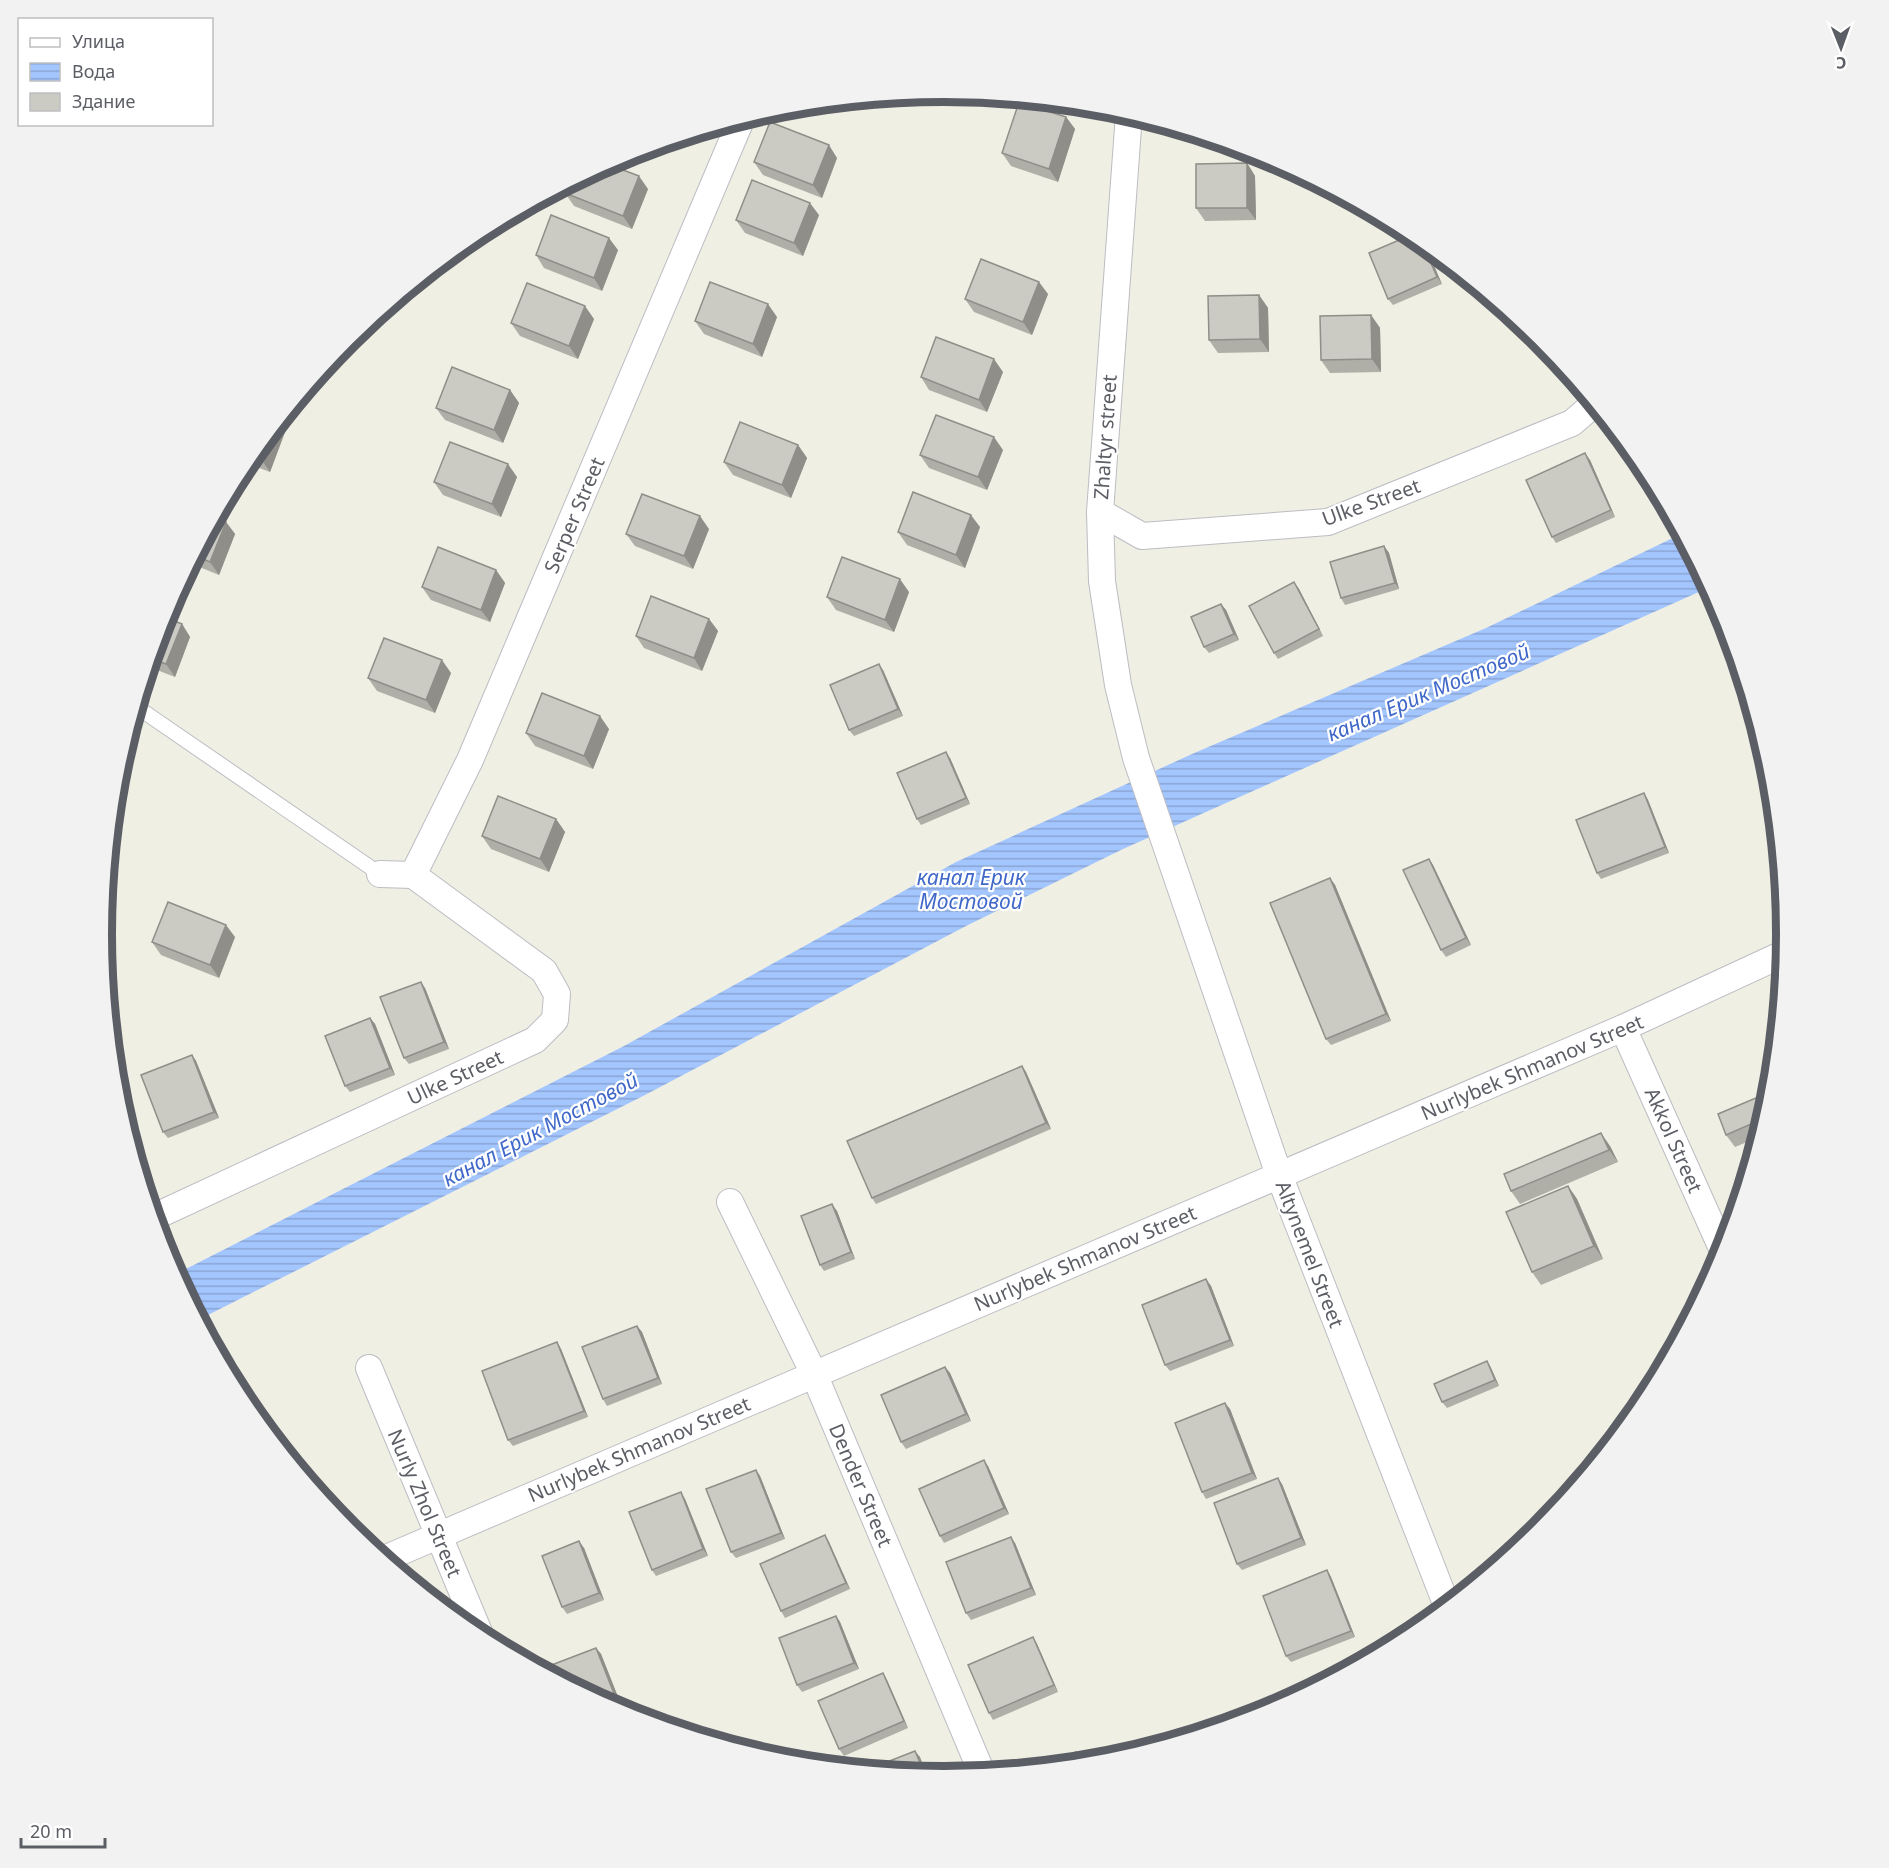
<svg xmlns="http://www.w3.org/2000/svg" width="1889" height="1868" viewBox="0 0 1889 1868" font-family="'Noto Sans',sans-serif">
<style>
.water{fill:url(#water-rules)}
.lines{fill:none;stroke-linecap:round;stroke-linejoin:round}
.service-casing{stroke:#bcbdc3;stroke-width:16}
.minor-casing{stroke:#bcbdc3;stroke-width:28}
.service{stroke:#fff;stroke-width:14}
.minor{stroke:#fff;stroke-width:26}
.wall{fill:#afafa8}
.shaded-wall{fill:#8f8e88}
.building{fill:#cccbc3;stroke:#8f8e88;stroke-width:1.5}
.labels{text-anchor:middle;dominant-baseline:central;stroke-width:4.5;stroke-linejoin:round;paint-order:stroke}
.street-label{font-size:20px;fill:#5c5e65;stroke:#fff}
.water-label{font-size:21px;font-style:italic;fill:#4068c9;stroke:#fff}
.rim{fill:none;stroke:#5c5e65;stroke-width:8}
</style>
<defs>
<pattern id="water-rules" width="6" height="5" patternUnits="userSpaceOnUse" patternTransform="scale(1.5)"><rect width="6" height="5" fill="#a4c6ff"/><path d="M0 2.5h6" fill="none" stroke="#89a4d2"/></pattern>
</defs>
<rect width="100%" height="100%" fill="#efefe4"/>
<!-- water -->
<polygon class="water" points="1681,534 1710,587 1123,849 966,926 645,1095 200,1319 176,1274 624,1046 956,862 1192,754 1486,628"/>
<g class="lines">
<defs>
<polyline id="service" points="137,707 380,874"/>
<g id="minor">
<polyline points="1129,114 1100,512 1102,581 1118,685 1136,758 1279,1175 1447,1606"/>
<polyline points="1100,512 1142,536 1328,522 1572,423 1594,404"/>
<polyline points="380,874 413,875 470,760 741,120"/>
<polyline points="1623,1028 1724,1253"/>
<polyline points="730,1202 814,1374 982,1773"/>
<polyline points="154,1217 535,1040 555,1020 557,994 544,971 413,875"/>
<polyline points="369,1368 481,1637"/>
<polyline points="384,1559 1623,1028 1785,953"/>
</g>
</defs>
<!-- service casing -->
<use href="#service" class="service-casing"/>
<!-- minor casing -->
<use href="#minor" class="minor-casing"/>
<!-- service -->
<use href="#service" class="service"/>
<!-- minor -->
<use href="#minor" class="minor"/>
</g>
<!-- wall -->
<g class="wall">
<polygon points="1036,101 1085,105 1085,107 1037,102"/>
<polygon points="1066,117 1075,129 1058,182 1011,166 1002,153"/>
<polygon points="665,143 663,149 655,146"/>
<polygon points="837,158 822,198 763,175 754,162"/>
<polygon points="1247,163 1255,176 1256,220 1205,221 1196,208"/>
<polygon points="648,189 632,229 574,206 565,193"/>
<polygon points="819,215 803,256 745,233 736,220"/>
<polygon points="1413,234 1442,284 1393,305 1388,299"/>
<polygon points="618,250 602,291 544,268 536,255"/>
<polygon points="1480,289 1495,301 1489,301"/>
<polygon points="1048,294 1032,335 974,312 965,299"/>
<polygon points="1259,295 1268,308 1269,352 1218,353 1209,340"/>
<polygon points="1371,315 1380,328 1381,372 1330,373 1321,360"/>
<polygon points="777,317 762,357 704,334 695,321"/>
<polygon points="594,319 578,359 520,336 511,323"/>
<polygon points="1003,372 987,412 929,390 921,377"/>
<polygon points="510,390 519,403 503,443 445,420 436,408"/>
<polygon points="279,423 285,432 270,472 246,463"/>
<polygon points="798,445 807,458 791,498 733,475 724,462"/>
<polygon points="1003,450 987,490 929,468 920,455"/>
<polygon points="1590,460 1615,517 1556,543 1552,537"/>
<polygon points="517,477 501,517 443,495 434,482"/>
<polygon points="216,518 226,522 235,534 219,575 192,564"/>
<polygon points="980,527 965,568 907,545 898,532"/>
<polygon points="709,529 693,569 635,546 626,534"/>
<polygon points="1384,546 1389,553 1399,589 1345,605 1341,598"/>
<polygon points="496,570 505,583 490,622 431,600 422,587"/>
<polygon points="1294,582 1299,589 1323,636 1278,659 1274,653"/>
<polygon points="909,592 894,632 836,610 827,597"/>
<polygon points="1221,604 1226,610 1239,640 1209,653 1204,647"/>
<polygon points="164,617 182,624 190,637 175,677 149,667"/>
<polygon points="709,619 718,631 702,671 644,648 636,636"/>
<polygon points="883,670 903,716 854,736 849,730"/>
<polygon points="451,673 435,713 377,691 368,678"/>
<polygon points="609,729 593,769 535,746 526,733"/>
<polygon points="950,758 970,804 921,825 917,819"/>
<polygon points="1644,793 1648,800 1669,853 1601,879 1597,873"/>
<polygon points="556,819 565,832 549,872 491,849 482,836"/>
<polygon points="1429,859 1433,865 1471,945 1446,957 1441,950"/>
<polygon points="1330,878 1335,885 1391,1021 1331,1045 1326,1039"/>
<polygon points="235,937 219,978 161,955 152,942"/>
<polygon points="425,988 449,1049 409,1064 404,1058"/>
<polygon points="370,1018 375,1024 395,1075 350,1092 345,1086"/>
<polygon points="192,1055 196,1061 219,1118 168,1138 163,1132"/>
<polygon points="1022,1066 1026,1072 1051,1129 876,1204 872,1198"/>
<polygon points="1763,1095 1769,1103 1759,1137 1735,1147 1726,1135"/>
<polygon points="1610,1146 1618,1162 1520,1204 1511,1191"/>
<polygon points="1568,1186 1577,1199 1603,1259 1541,1285 1532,1272"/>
<polygon points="837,1211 855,1259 824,1271 820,1265"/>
<polygon points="1206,1279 1211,1286 1234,1346 1170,1371 1165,1365"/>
<polygon points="637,1326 642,1332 662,1384 607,1406 603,1399"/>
<polygon points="557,1342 561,1349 588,1417 513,1446 508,1440"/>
<polygon points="1487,1361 1491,1368 1499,1386 1447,1408 1442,1402"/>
<polygon points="945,1367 950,1373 971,1421 906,1449 901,1442"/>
<polygon points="1230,1409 1257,1479 1206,1499 1202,1492"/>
<polygon points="988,1466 1009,1514 944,1543 940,1536"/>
<polygon points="756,1470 760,1476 785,1539 736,1558 731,1552"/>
<polygon points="1282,1484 1306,1545 1242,1570 1237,1564"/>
<polygon points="685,1499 708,1556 656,1576 652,1570"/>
<polygon points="825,1535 829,1542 850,1589 785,1618 781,1611"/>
<polygon points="1015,1543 1036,1595 971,1620 966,1613"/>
<polygon points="584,1548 604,1600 567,1614 562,1607"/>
<polygon points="1327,1570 1331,1577 1355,1637 1291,1662 1286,1656"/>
<polygon points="836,1616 840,1622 859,1669 802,1692 797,1685"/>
<polygon points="1033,1637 1037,1644 1058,1692 993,1720 989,1713"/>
<polygon points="596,1648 601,1654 620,1702 610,1706 553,1675"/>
<polygon points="883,1673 887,1680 908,1728 844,1756 839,1749"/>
</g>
<!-- shaded-wall -->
<g class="shaded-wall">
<polygon points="1066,117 1075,129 1058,182 1049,169"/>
<polygon points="665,143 663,149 660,144"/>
<polygon points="829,145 837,158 822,198 813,185"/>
<polygon points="1247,163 1255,176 1256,220 1247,208"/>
<polygon points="639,176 648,189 632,229 623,216"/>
<polygon points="810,203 819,215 803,256 794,243"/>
<polygon points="609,238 618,250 602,291 594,278"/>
<polygon points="1421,240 1424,242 1442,284 1437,277"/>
<polygon points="1039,282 1048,294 1032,335 1023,322"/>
<polygon points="1259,295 1268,308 1269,352 1260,339"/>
<polygon points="768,304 777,317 762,357 753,344"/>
<polygon points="585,306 594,319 578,359 569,346"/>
<polygon points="1371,315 1380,328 1381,372 1372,359"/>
<polygon points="994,359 1003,372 987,412 979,400"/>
<polygon points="510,390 519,403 503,443 494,430"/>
<polygon points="279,423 285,432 270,472 261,459 271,433"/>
<polygon points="994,437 1003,450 987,490 978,477"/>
<polygon points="798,445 807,458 791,498 782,485"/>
<polygon points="1585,453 1590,460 1615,517 1611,510"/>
<polygon points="508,464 517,477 501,517 492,504"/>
<polygon points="971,515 980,527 965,568 956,555"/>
<polygon points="700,516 709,529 693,569 684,556"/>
<polygon points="226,522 235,534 219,575 210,562"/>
<polygon points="1384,546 1389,553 1399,589 1395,583"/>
<polygon points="496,570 505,583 490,622 481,610"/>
<polygon points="900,579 909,592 894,632 885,620"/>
<polygon points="1294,582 1299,589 1323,636 1319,629"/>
<polygon points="1221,604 1226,610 1239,640 1234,634"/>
<polygon points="709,619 718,631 702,671 694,658"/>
<polygon points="182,624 190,637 175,677 166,664"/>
<polygon points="442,660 451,673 435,713 426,700"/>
<polygon points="879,664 883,670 903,716 898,709"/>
<polygon points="600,716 609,729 593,769 584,756"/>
<polygon points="946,752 950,758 970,804 966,798"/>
<polygon points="1644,793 1648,800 1669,853 1665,847"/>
<polygon points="556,819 565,832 549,872 540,859"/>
<polygon points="1429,859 1433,865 1471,945 1466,938"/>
<polygon points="1330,878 1335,885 1391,1021 1386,1014"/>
<polygon points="226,925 235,937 219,978 210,965"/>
<polygon points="421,982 425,988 449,1049 444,1042"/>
<polygon points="370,1018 375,1024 395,1075 390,1068"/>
<polygon points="192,1055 196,1061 219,1118 214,1112"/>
<polygon points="1022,1066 1026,1072 1051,1129 1046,1123"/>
<polygon points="1601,1133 1610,1146 1618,1162 1609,1150"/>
<polygon points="1568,1186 1577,1199 1603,1259 1594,1246"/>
<polygon points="832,1204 837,1211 855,1259 851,1252"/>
<polygon points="1206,1279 1211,1286 1234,1346 1230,1340"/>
<polygon points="637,1326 642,1332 662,1384 658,1378"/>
<polygon points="557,1342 561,1349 588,1417 584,1411"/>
<polygon points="1487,1361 1491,1368 1499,1386 1495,1380"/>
<polygon points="945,1367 950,1373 971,1421 966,1414"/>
<polygon points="1225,1403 1230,1409 1257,1479 1252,1473"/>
<polygon points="984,1460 988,1466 1009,1514 1004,1508"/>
<polygon points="756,1470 760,1476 785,1539 781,1533"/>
<polygon points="1278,1478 1282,1484 1306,1545 1301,1538"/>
<polygon points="681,1492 685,1499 708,1556 703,1549"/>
<polygon points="825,1535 829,1542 850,1589 846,1583"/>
<polygon points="1011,1537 1015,1543 1036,1595 1031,1588"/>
<polygon points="579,1541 584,1548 604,1600 599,1593"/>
<polygon points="1327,1570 1331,1577 1355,1637 1351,1631"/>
<polygon points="836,1616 840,1622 859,1669 854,1663"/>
<polygon points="1033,1637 1037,1644 1058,1692 1054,1685"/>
<polygon points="596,1648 601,1654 620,1702 615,1696"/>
<polygon points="883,1673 887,1680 908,1728 904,1721"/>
<polygon points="915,1751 920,1757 927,1775 925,1775"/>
</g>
<!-- building -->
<g class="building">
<polygon points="1019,102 1066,117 1049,169 1002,153"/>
<polygon points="770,122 829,145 813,185 754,162"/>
<polygon points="1247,163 1247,208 1196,208 1196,164"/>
<polygon points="607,164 639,176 623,216 565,193 568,184"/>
<polygon points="752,180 810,203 794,243 736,220"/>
<polygon points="551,215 609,238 594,278 536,255"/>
<polygon points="1413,234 1421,240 1437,277 1388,299 1369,253"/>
<polygon points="981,259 1039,282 1023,322 965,299"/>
<polygon points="710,282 768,304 753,344 695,321"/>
<polygon points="527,283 585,306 569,346 511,323"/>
<polygon points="1259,295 1260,339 1209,340 1208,296"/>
<polygon points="1371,315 1372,359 1321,360 1320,316"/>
<polygon points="936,337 994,359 979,400 921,377"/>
<polygon points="452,367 510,390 494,430 436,408"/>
<polygon points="936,415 994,437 978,477 920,455"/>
<polygon points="740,422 798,445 782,485 724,462"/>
<polygon points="271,433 261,459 252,456"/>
<polygon points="450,442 508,464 492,504 434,482"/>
<polygon points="1585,453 1611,510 1552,537 1526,480"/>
<polygon points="913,492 971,515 956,555 898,532"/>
<polygon points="642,494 700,516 684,556 626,534"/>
<polygon points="216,518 226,522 210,562 196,556"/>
<polygon points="1384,546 1395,583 1341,598 1330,562"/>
<polygon points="438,547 496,570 481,610 422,587"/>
<polygon points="842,557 900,579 885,620 827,597"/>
<polygon points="1294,582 1319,629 1274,653 1249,606"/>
<polygon points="651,596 709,619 694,658 636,636"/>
<polygon points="1221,604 1234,634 1204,647 1191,617"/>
<polygon points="164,617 182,624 166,664 152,659"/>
<polygon points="384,638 442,660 426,700 368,678"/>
<polygon points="879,664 898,709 849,730 830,685"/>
<polygon points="542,693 600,716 584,756 526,733"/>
<polygon points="946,752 966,798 917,819 897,773"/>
<polygon points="1644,793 1665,847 1597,873 1576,820"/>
<polygon points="498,796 556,819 540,859 482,836"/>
<polygon points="1429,859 1466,938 1441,950 1403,870"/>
<polygon points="1330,878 1386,1014 1326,1039 1270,903"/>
<polygon points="168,902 226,925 210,965 152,942"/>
<polygon points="421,982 444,1042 404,1058 380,997"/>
<polygon points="1781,993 1780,1001 1777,994"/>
<polygon points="370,1018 390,1068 345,1086 325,1036"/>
<polygon points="192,1055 214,1112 163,1132 141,1075"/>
<polygon points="1022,1066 1046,1123 872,1198 847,1141"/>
<polygon points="1763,1095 1768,1106 1765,1118 1726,1135 1718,1114"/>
<polygon points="1601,1133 1609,1150 1511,1191 1504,1174"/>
<polygon points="1568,1186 1594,1246 1532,1272 1506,1212"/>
<polygon points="832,1204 851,1252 820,1265 801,1216"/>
<polygon points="1206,1279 1230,1340 1165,1365 1142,1305"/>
<polygon points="637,1326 658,1378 603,1399 582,1347"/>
<polygon points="557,1342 584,1411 508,1440 482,1371"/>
<polygon points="1487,1361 1495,1380 1442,1402 1434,1384"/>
<polygon points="945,1367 966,1414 901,1442 881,1395"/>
<polygon points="1225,1403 1252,1473 1202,1492 1175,1423"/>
<polygon points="984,1460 1004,1508 940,1536 919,1489"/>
<polygon points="756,1470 781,1533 731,1552 706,1489"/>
<polygon points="1278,1478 1301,1538 1237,1564 1214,1503"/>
<polygon points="681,1492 703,1549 652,1570 629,1512"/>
<polygon points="825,1535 846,1583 781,1611 760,1564"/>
<polygon points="1011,1537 1031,1588 966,1613 946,1562"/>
<polygon points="579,1541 599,1593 562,1607 542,1556"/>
<polygon points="1327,1570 1351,1631 1286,1656 1263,1596"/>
<polygon points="836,1616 854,1663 797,1685 779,1638"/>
<polygon points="1033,1637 1054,1685 989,1713 968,1665"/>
<polygon points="596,1648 615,1696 601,1701 553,1675 549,1666"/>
<polygon points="883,1673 904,1721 839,1749 818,1701"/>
<polygon points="915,1751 925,1775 869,1769"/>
<polygon points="1076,1752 1080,1763 1038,1767"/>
</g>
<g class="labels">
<!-- street labels -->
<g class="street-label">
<text transform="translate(1105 437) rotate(-86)">Zhaltyr street</text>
<text transform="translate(1371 502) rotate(-20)">Ulke Street</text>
<text transform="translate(574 515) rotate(-67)">Serper Street</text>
<text transform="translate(1532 1067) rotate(-23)">Nurlybek Shmanov Street</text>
<text transform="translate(455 1077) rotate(-25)">Ulke Street</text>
<text transform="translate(1674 1140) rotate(66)">Akkol Street</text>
<text transform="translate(1310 1254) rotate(69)">Altynemel Street</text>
<text transform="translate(1085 1258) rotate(-23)">Nurlybek Shmanov Street</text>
<text transform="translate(639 1449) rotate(-23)">Nurlybek Shmanov Street</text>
<text transform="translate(861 1485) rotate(67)">Dender Street</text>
<text transform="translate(425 1503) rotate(67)">Nurly Zhol Street</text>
</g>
<!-- water labels -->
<g class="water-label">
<text transform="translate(1428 692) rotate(-23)">канал Ерик Мостовой</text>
<text x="971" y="877">канал Ерик<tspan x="971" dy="24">Мостовой</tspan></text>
<text transform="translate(540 1129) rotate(-28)">канал Ерик Мостовой</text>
</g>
</g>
<!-- crop -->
<path d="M0 0H1889V1868H0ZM112 934a832 832 0 1 1 1664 0a832 832 0 1 1-1664 0Z" fill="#f2f2f3" fill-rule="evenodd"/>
<path class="rim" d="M112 934a832 832 0 1 1 1664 0a832 832 0 1 1-1664 0Z"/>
<!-- legend -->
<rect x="18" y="18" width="195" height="108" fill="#ffffff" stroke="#bebfc1" stroke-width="1.5"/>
<rect x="30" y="38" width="30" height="9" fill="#ffffff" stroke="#bebfc1" stroke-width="1.5"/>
<text x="72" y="48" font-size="18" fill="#5c5e65">Улица</text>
<rect x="30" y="63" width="30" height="18" fill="url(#water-rules)" stroke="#bebfc1" stroke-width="1.5"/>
<text x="72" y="78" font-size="18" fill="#5c5e65">Вода</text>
<rect x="30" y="93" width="30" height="18" fill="#cccbc3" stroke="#bebfc1" stroke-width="1.5"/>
<text x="72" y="108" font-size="18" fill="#5c5e65">Здание</text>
<!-- north arrow -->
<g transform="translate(1841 48) rotate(179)" stroke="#ffffff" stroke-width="4.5" paint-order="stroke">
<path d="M0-4.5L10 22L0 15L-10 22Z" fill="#5c5e65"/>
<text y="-9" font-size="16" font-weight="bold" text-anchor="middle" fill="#5c5e65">С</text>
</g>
<!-- scale -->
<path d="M21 1838v9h84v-9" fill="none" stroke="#5c5e65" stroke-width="3"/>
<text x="30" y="1838" font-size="18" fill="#5c5e65" stroke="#ffffff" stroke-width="4.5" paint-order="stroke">20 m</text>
</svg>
